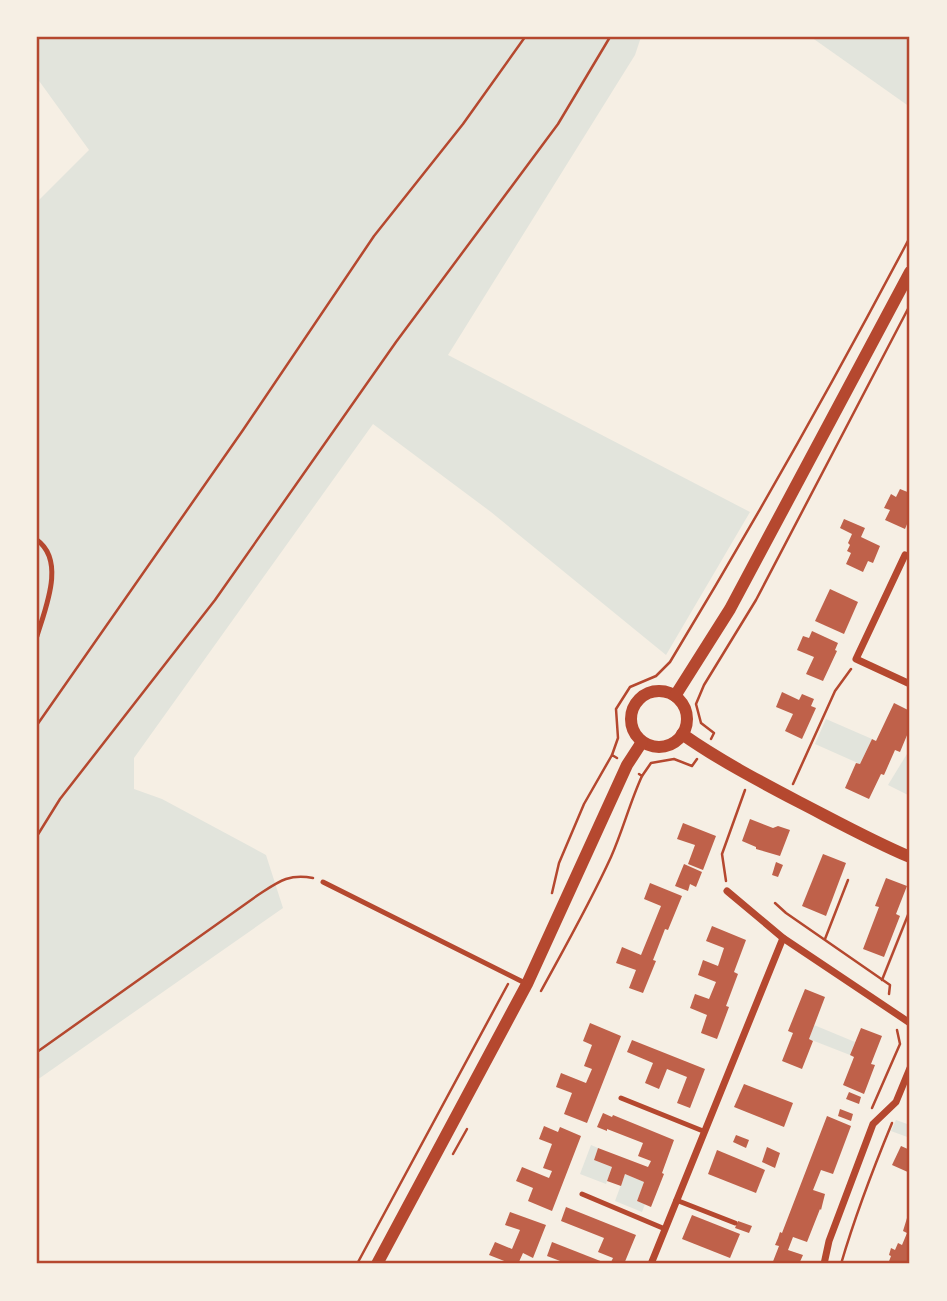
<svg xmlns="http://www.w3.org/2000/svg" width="947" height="1301" viewBox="0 0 947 1301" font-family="Cabin,sans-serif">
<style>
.green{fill:#e2e4dc}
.building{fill:#bf614a}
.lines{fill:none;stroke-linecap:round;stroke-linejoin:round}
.path{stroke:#b5482f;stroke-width:2.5}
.service{stroke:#b5482f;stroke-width:5}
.minor{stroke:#b5482f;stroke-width:7}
.tertiary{stroke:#b5482f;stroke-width:12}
.neatline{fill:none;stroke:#b5482f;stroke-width:2.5}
</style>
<rect width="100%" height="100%" fill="#f6efe4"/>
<!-- green -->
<g class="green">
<polygon points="37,37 641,37 635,55 448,355 750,512 666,655 491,512 373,424 134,758 134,789 162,799 266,855 283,908 37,1080 37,202 89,150 37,78"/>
<polygon points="811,37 910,37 910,107"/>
<polygon points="826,719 872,739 860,764 815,744"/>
<polygon points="910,749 910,796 888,785"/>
<polygon points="814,1025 855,1042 850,1055 809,1039"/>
<polygon points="896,1120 910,1125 910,1138 891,1131"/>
<polygon points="591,1145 598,1148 594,1160 612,1167 606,1184 580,1174"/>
<polygon points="625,1174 644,1182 637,1201 645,1204 642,1212 615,1201"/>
</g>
<!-- building -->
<g class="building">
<polygon points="900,489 910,493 910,517 905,529 885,520 890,510 884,508 891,494 896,497"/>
<polygon points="844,519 865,528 861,537 880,546 873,563 868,561 863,572 846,564 851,553 847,551 850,545 848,543 852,534 840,528"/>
<polygon points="830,589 858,602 844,634 815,621"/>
<polygon points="812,631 838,643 835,650 837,651 823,681 806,674 814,657 797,650 803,636 809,638"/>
<polygon points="782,692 799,700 802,694 814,699 811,706 816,708 802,739 785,731 793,714 776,707"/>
<polygon points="894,703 910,711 910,728 900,752 895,750 884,775 881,774 869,799 845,788 856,763 860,764 872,739 876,741"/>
<polygon points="750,819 773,828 778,826 790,830 780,856 756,849 756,847 742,841"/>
<polygon points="683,823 716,836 703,870 688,864 695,845 677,839"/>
<polygon points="823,854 846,863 826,916 802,906"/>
<polygon points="776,862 783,865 778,877 772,875"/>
<polygon points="684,864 702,872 696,887 690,884 688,891 675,886"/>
<polygon points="886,878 907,886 896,914 900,916 884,957 863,949 879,907 875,906"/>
<polygon points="650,883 682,896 668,930 665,929 653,960 656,961 643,993 629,988 636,970 616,963 622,947 641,955 661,906 644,899"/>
<polygon points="712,926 746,940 734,972 738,974 726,1006 729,1007 717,1039 701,1033 707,1015 690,1008 695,994 709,999 716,982 698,975 703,960 718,966 724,948 706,941"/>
<polygon points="805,989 825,997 809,1039 813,1041 802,1069 782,1061 793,1033 788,1031"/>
<polygon points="590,1023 621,1036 587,1123 564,1114 572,1093 556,1087 561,1073 586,1083 592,1069 584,1066 592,1045 583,1041"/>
<polygon points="861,1028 882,1036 871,1064 875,1065 864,1094 843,1085 854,1057 850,1055"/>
<polygon points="632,1040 705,1069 690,1108 677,1103 687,1077 667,1069 659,1089 645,1083 653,1063 627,1052"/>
<polygon points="744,1084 793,1103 784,1127 734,1107"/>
<polygon points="849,1092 861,1097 859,1104 846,1099"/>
<polygon points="840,1109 853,1114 851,1121 838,1116"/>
<polygon points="603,1113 612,1117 613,1115 674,1140 662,1173 664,1174 651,1207 637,1201 644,1182 625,1174 621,1186 607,1181 612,1167 594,1160 598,1148 648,1167 651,1161 638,1156 643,1143 607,1129 607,1131 597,1127"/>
<polygon points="827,1116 851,1126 833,1174 821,1170 813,1190 825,1194 821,1210 820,1209 807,1242 793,1237 788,1250 803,1255 799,1264 772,1264 779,1246 775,1245 778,1238 780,1232 782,1233"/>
<polygon points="544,1126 558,1132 560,1127 581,1136 552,1211 528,1201 533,1188 516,1181 522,1167 549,1178 552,1171 543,1168 552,1144 539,1139"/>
<polygon points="736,1135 749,1140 746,1148 733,1142"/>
<polygon points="901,1146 910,1150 910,1173 892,1165"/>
<polygon points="767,1147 780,1153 775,1168 762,1162"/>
<polygon points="717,1150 765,1170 756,1193 708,1174"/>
<polygon points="566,1207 636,1235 624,1264 610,1264 613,1258 598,1252 604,1238 561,1221"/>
<polygon points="510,1212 546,1225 533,1258 523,1253 518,1264 512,1264 489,1255 495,1242 512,1249 520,1230 505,1225"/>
<polygon points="692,1215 740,1234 730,1258 682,1239"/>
<polygon points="907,1218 910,1219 910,1264 888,1264 891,1256 889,1255 891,1248 895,1250 898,1243 902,1245 907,1233 903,1231"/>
<polygon points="738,1221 752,1226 749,1233 735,1228"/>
<polygon points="552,1242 608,1264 568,1264 547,1256"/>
</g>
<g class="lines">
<!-- path -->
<g class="path">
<polyline points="37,725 243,430 374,236 463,124 525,37"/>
<polyline points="711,739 714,733 701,723 696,704 704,685 756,600 910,305"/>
<path d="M612,755l6,-17 -2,-29 14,-22 26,-11 14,-14c84,-139 164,-281 240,-425"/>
<polyline points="639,774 642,776 651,763 674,759 692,766 697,759"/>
<polyline points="793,784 835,691 851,669"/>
<polyline points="37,836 60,799 215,600 396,342 558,124 610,37"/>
<polyline points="726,881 722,854 745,790"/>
<polyline points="552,893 559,863 584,804 612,755 617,758"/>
<polyline points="775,903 786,913 890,985 889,994"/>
<polyline points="825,939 848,880"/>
<polyline points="882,980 910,910"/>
<path d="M541,991c24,-44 49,-88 70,-134 12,-27 19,-55 31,-81"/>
<path d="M37,1052l221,-157c20,-13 31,-22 55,-17"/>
<polyline points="872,1108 900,1044 897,1030"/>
<polyline points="453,1154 467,1129"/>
<polyline points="357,1264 508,984"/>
<path d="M841,1264c14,-48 32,-95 51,-141"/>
</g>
<!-- service -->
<g class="service">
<path d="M37,540c29,21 8,69 0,96"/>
<polyline points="323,882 527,984"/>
<polyline points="621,1098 703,1131"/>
<polyline points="582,1194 665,1229"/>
<polyline points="676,1200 735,1223"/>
</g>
<!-- minor -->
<g class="minor">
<polyline points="905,555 856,659 910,684"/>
<polyline points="727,891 783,938 910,1023"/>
<polyline points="651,1264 783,938"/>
<polyline points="824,1264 829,1241 873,1124 896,1102 910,1068"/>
</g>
<!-- tertiary -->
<g class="tertiary">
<circle cx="659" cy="719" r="28"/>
<polyline points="675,696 730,609 910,272"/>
<path d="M682,734c37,26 77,47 117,68 37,19 73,39 111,55"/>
<polyline points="377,1264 527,984 627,765 642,742"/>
</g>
</g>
<!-- border -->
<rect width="947" height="1301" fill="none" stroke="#f6efe4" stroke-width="77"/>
<rect x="38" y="38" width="870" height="1224" class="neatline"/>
</svg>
